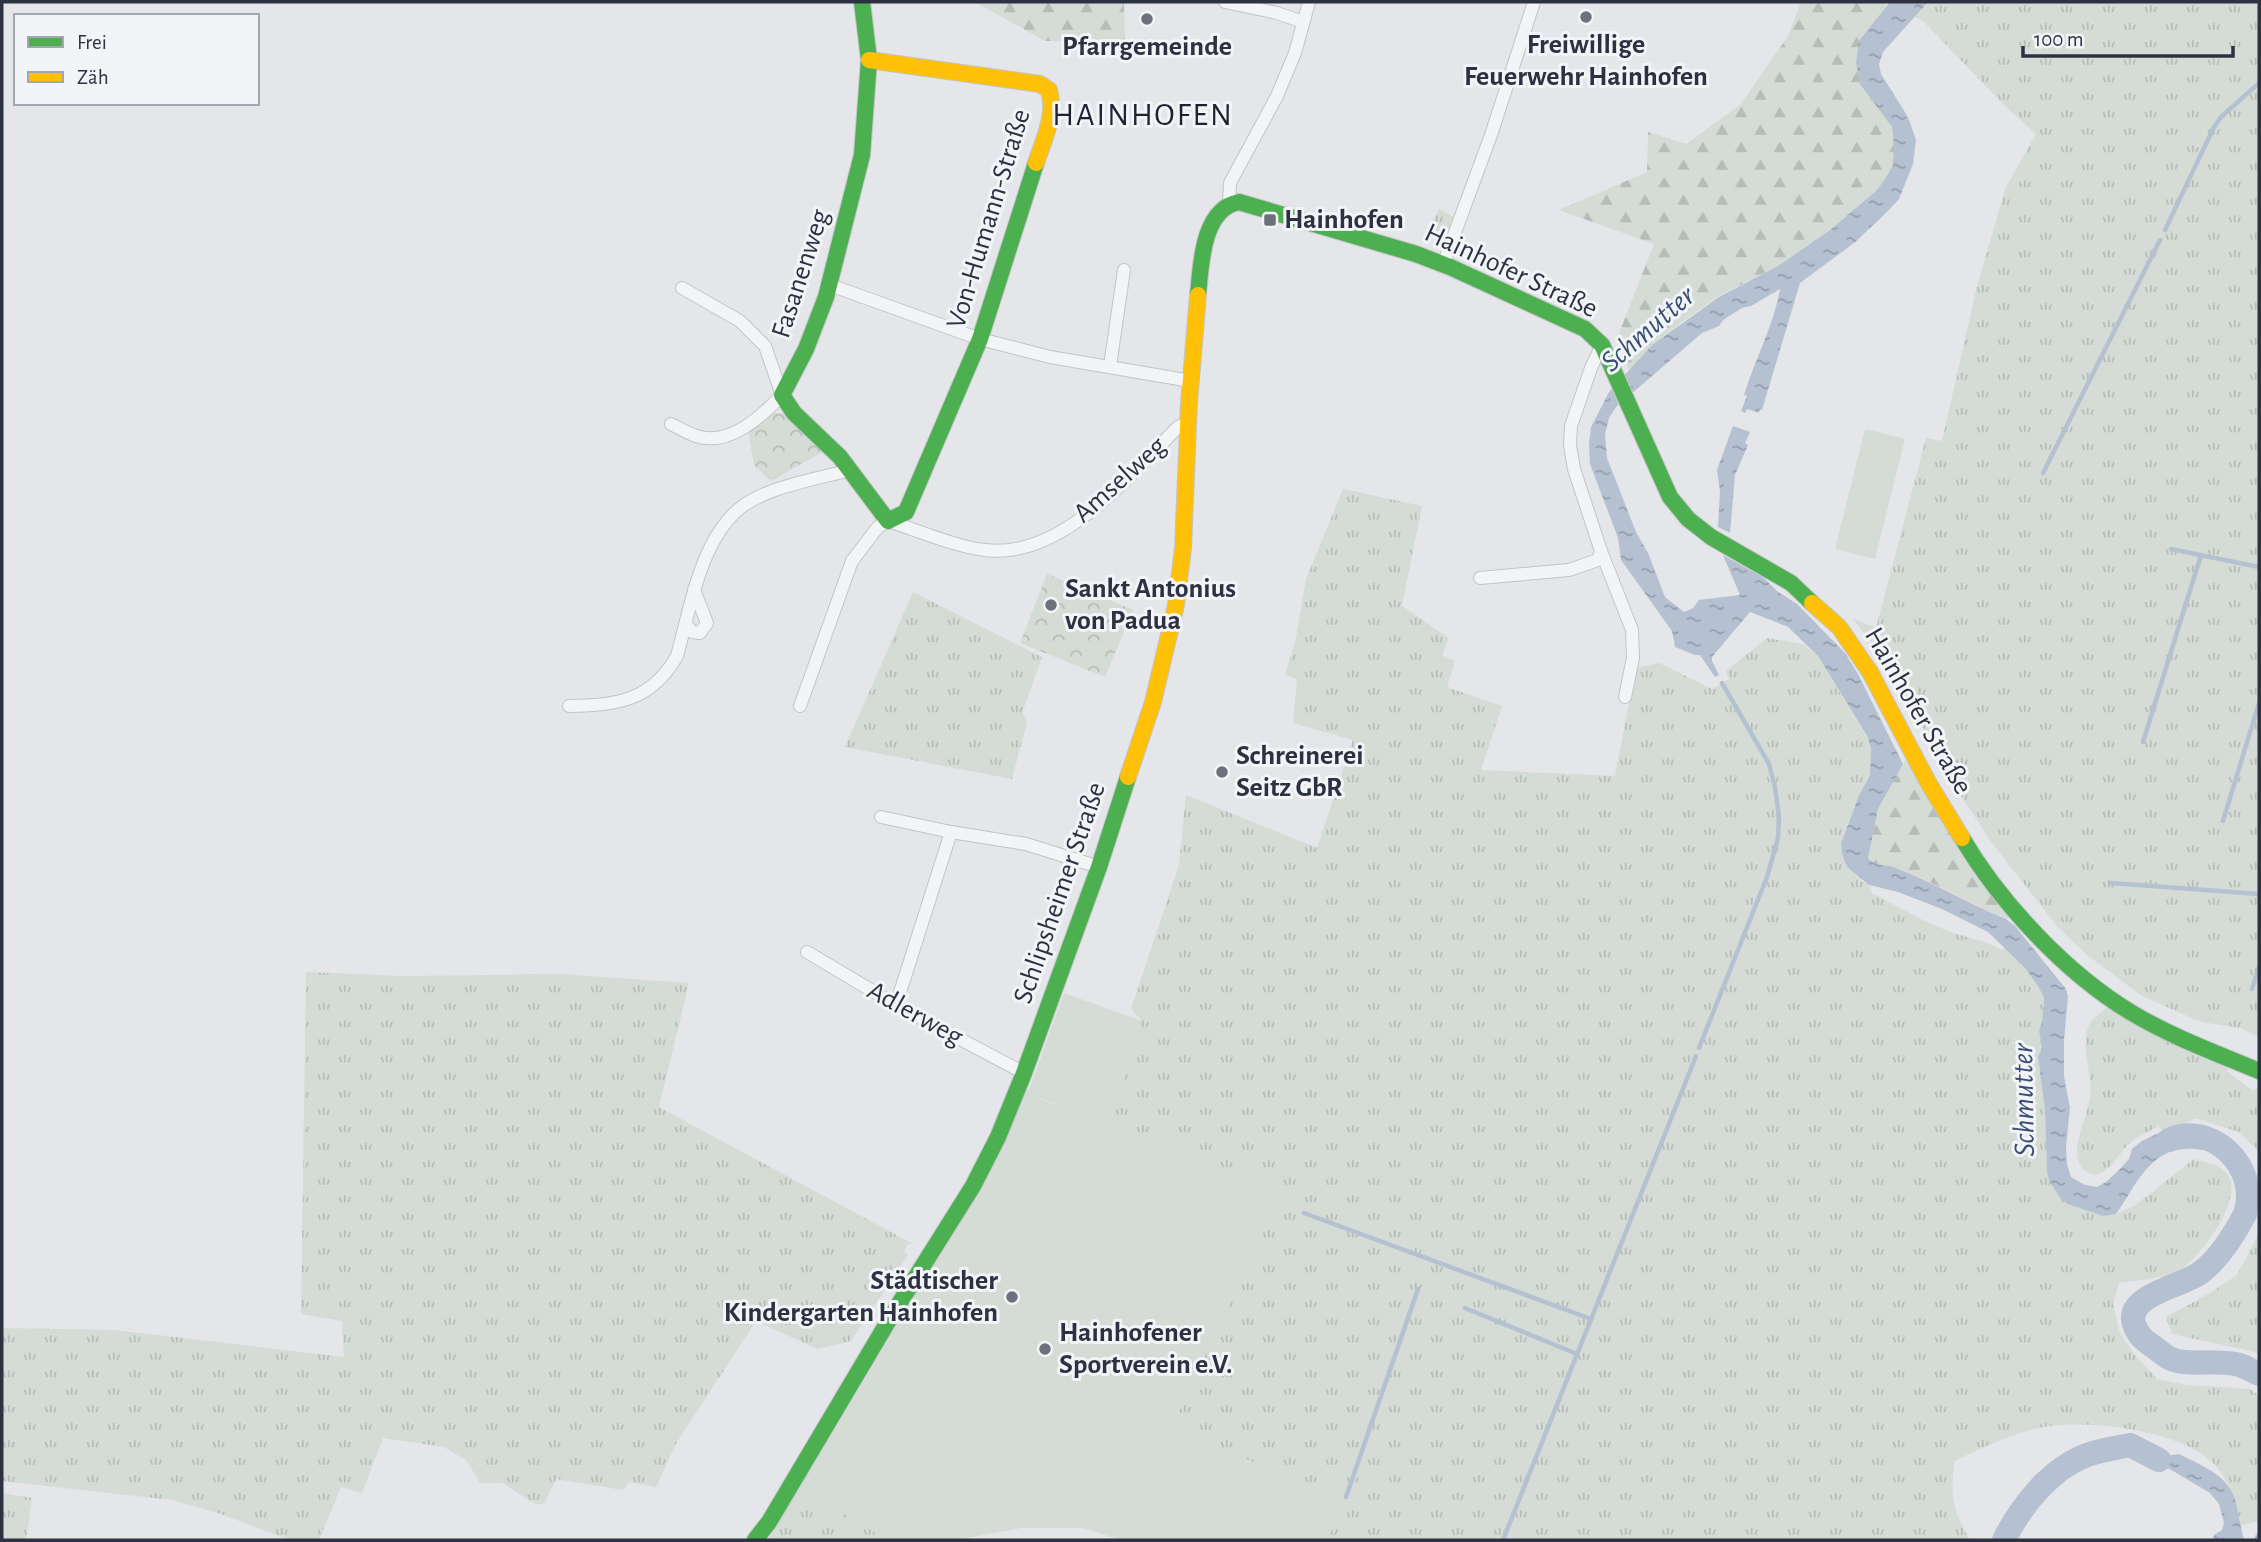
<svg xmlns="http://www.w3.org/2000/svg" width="2261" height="1542" viewBox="0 0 2261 1542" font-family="'Alegreya Sans',sans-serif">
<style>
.grass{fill:url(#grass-tufts)}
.forest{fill:url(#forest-firs)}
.park{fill:url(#park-crowns)}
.garden{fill:#d4dcd5}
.water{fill:url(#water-ripples)}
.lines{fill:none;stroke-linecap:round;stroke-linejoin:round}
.stream{stroke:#b5c1d1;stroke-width:4.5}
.river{stroke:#b5c1d1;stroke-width:24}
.street-casing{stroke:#c2c4c7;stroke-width:14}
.fast-casing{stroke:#c2c4c7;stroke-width:18}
.slow-casing{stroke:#c2c4c7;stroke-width:18}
.street{stroke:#f3f4f5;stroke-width:12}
.fast{stroke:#4caf50;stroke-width:16}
.slow{stroke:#ffc107;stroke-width:16}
.poi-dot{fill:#6c717c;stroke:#f2f4f7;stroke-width:2.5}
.labels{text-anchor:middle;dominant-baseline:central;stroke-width:6;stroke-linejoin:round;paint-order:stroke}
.poi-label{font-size:28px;font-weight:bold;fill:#2c3241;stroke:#f2f4f7;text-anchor:start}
.street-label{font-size:28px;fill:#2c3241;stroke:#f2f4f7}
.water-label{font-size:30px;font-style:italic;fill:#394e72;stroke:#f2f4f7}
.quarter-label{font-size:32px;letter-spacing:2px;fill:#1e2332;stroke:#f2f4f7}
</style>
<defs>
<pattern id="grass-tufts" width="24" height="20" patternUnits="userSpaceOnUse" patternTransform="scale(1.75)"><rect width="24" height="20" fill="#d4dcd5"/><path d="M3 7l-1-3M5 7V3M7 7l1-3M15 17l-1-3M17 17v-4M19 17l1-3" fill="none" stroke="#b6bdb8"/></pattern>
<pattern id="forest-firs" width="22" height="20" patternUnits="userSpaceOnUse" patternTransform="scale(1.75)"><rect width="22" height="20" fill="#d4dcd5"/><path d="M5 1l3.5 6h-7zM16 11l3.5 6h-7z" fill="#b6bdb8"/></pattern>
<pattern id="park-crowns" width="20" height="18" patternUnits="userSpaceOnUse" patternTransform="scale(1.75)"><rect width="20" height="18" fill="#d4dcd5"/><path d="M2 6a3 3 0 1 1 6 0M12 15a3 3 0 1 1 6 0" fill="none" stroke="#b6bdb8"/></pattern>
<pattern id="water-ripples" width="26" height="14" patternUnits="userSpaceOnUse" patternTransform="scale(1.75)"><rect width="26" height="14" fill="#b5c1d1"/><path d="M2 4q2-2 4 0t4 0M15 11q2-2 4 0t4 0" fill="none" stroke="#939dab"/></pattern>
</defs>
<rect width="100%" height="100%" fill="#e4e6e9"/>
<!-- grass -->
<g class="grass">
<polygon points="1928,2 2259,2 2259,1037 2240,1028 2201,1022 2142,996 2087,955 2057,926 1992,843 1958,791 1884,657 1852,618 1876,628 1926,438 1942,441 1977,286 2006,187 2036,134 2007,108 1924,22 1914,16"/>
<polygon points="1439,209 1454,217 1446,237 1429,228"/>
<path d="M1343,489l79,17 -20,100 47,32 -7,17 13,6 -8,26 55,19 -21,64 134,6 21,-108 23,-5 53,26 17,-10 -3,-8 41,-33 36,6 15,12 48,80c11,28 6,33 -7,59 -7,15 -13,32 -18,48l16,34 12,8 3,8c27,14 53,30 82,40 17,6 31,7 47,17l5,-2 19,20 13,18 6,12 -2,23 -3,10 3,17 -4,9 7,53 2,63 69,41 18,-8 60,-47c11,3 26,5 34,16 16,24 -28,84 -50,96 -17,8 -41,9 -59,12l-6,21 7,29 15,22 22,24 30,6 63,4 9,7v125l-20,5c-2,-23 -9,-46 -26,-63 -33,-33 -129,-45 -174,-35 -29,6 -58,21 -85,33 -3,38 -3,45 16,79h-643l-157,-110 113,-239 -289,-8 31,-92 4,-1c16,16 58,25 80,28l33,-97 -11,-12 48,-144 7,-70 131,53 36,-108 -60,-17 4,-44 -12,-4 11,-37 10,-59z"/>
<polygon points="913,592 1042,657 1022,713 1027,722 1012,779 845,747"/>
<polygon points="306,972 402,976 561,974 689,983 659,1107 913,1244 908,1244 904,1252 908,1255 851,1341 817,1349 756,1321 677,1442 656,1487 629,1482 623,1490 556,1479 544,1504 535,1504 503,1483 480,1483 467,1461 444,1447 383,1438 362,1493 341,1487 319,1540 290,1540 218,1513 172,1500 2,1481 2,1328 115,1330 344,1357 342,1321 301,1314"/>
<path d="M2108,1007l122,57 -3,7 26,20 6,-4v64l-20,-19 -43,-14c-11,7 -23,7 -34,12l-4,-4c-9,6 -20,10 -28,17 -11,9 -26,42 -45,28 -19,-15 2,-53 5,-72 4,-24 -11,-50 -1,-74 2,-7 13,-13 19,-18z"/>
<polygon points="2259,1233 2259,1353 2172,1334 2166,1317 2210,1293 2237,1275"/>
<polygon points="931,1270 816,1497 888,1540 768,1540"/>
<polygon points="2,1493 32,1498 26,1540 2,1540"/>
</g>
<!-- forest -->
<g class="forest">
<polygon points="975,2 1124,2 1125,41 1045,41"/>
<polygon points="1801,2 1883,2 1888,6 1877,20 1879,107 1892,127 1895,145 1893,165 1885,179 1876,191 1830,230 1778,266 1719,296 1683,321 1652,345 1629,370 1616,341 1654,244 1559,210 1647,172 1648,132 1686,144 1740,105 1788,36"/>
<path d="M1905,760l8,9 97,146 -4,4c-38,-16 -74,-39 -114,-52 -10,-3 -17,-1 -24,-10l10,-48z"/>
</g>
<!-- park -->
<g class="park">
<polygon points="774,413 783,413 826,450 771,481 754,465 748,431"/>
<polygon points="1047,574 1133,610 1105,677 1020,643"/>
</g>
<!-- garden -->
<g class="garden">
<polygon points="1865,429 1905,439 1875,559 1835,549"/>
<polygon points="1064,993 1142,1021 1109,1119 1086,1114 1120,1125 1283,1191 1170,1430 1346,1497 1328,1540 1121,1540 1083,1528 1021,1528 956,1540 888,1540 800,1488 972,1198 1025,1096 1063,1107 1035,1096 1029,1090"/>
</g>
<!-- water -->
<g class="water">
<path d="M1890,2h38l-45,50 -4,12 2,10 27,43 8,23 -3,24 -14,35 -14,15 -31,29 -54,40 -38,127 -2,-1 -1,4 -12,-4 -2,4 -4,-2 6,-15 -3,-1c11,-36 30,-70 36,-106l-29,17 -9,2 -19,12 -4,6 -17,7 -86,74 -7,11 -4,16 2,24 29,74 12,21 17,44 19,15 9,-4 6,-8 41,-5 -17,-40 40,22 14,14 20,13 48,49 13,21 45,90 -25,45 -10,49c7,8 15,6 25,9 39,14 75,37 113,52l9,7 51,63 2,8 -4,43v36l6,32 -4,39 1,17 4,13 14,8 12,2 9,-5 13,-12 10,-11 3,-10 10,-8 33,-16h24l4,25c-50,-9 -63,29 -87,64l-13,2 -35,-12 -7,-5 -11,-17 -3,-9 -2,-63 -7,-53 4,-9 -3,-17 3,-10 2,-23 -6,-12 -13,-18 -37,-36 -46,-23 -44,-17 -29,-7 -22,-18 -5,-13 -1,-11 18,-48 11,-20 1,-26 -4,-13 -49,-80 -30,-29 -38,-15 -38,45v4l7,14 -4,2 -15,-22h-5l-20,-8 -3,-16 -51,-71 -3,-22 -28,-74 -1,-20 2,-17 18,-35 43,-47 67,-48 59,-31 52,-36 46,-39 9,-12 8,-14 1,-20 -2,-18 -32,-43 -4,-22 3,-21z"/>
<polygon points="1733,426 1750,432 1745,443 1748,445 1735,475 1730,533 1718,527 1720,491 1717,470"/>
<path d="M2130,1445l35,11 14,-2c19,10 45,19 54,40 4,8 7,33 11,45l10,1 2,-6 3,-1v7h-46l1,-5 8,-5 2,-7 -5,-19 -9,-11 -42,-25h-17l-18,-10z"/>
<path d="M2044,1482l-14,36 -14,22h-21c9,-18 30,-51 49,-58z"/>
</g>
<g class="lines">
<!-- stream -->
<g class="stream">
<polyline points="2165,230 2213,129 2221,117 2259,83"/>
<polyline points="2043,473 2160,240"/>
<polyline points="2171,549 2259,567"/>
<polyline points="2143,742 2201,555"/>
<polyline points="2223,821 2259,703"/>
<polyline points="2111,883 2259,894"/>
<polyline points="2252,989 2259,967"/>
<polyline points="1699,1048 1767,877 1778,838 1779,817 1775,787 1769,764 1722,683"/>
<polyline points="1304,1213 1591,1319"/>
<polyline points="1465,1308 1577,1354"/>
<polyline points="1346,1497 1418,1289"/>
<polyline points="1503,1540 1696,1056"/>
</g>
<!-- river -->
<g class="river">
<path d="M2169,1140c41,-20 92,27 76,74 -11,21 -26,45 -45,59 -17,13 -75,22 -66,51 4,12 10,16 20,23 5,4 11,9 17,12 16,7 46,1 64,5 8,1 16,6 24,10"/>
<path d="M2004,1540c17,-34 46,-71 83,-85 13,-5 29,-7 43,-10l29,15"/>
</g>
<defs>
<g id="street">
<polyline points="1225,2 1277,13 1303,22"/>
<polyline points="1229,204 1230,183 1277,96 1295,53 1309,2"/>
<polyline points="1443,265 1491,135 1534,2"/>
<polyline points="830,285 980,339 1050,357 1191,381"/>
<polyline points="1602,345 1591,368 1571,426 1570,445 1574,469 1601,551 1632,630 1633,658 1625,697"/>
<polyline points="1110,366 1124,270"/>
<path d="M671,424c8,4 16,9 25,12 33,11 65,-19 86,-41l-17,-49 -25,-25 -58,-33"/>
<polyline points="1480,578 1569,570 1598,560 1601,551"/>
<polyline points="686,624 692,632 700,633 707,623 694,590"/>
<path d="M569,706c49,-1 82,-5 108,-50 13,-47 23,-114 62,-147 26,-22 78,-30 111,-39"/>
<path d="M800,706l52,-145 26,-34 10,-6c29,9 68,26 97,29 76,10 145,-75 193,-123l10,-4"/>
<polyline points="881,817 951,832 1026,844 1099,867"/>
<polyline points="807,952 896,1005 1024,1073"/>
<polyline points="896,1005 951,832"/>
</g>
<g id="fast">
<polyline points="862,2 869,60 862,155 826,297 806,349 782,395 794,413 840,457 888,521 906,512 980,339 1036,163"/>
<path d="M1198,295c3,-30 4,-86 41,-93l177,52 34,13 135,62 17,16 68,152 18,22 23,18 80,46 21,20"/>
<path d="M1962,838c39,66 105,136 170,175 40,24 84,40 127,58"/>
<polyline points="755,1540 769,1522 892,1315 973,1186 998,1137 1024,1073 1099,867 1128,777"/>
</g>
<g id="slow">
<path d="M869,60l171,24 9,6c7,25 -5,49 -13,73"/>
<polyline points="1812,603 1839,627 1870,672 1929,784 1962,838"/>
<polyline points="1128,777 1153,702 1176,605 1183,548 1189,403 1198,295"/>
</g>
</defs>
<!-- street casing -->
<use href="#street" class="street-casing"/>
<!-- fast casing -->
<use href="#fast" class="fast-casing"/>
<!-- slow casing -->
<use href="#slow" class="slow-casing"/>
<!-- street -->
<use href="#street" class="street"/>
<!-- fast -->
<use href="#fast" class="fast"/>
<!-- slow -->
<use href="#slow" class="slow"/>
</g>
<!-- markers -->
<g class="poi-dot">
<circle cx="1586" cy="17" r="7"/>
<circle cx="1147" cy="19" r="7"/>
<rect x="1263" y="213" width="14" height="14" rx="3.5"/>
<circle cx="1051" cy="605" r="7"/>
<circle cx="1222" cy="772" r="7"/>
<circle cx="1012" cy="1297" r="7"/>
<circle cx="1045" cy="1349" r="7"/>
</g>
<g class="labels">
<!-- poi labels -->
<g class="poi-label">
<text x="1586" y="45" text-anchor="middle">Freiwillige<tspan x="1586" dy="32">Feuerwehr Hainhofen</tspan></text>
<text x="1147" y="47" text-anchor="middle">Pfarrgemeinde</text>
<text x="1284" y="220">Hainhofen</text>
<text x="1065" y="589">Sankt Antonius<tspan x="1065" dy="32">von Padua</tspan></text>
<text x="1236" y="756">Schreinerei<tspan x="1236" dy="32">Seitz GbR</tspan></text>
<text x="998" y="1281" text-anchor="end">Städtischer<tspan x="998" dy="32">Kindergarten Hainhofen</tspan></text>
<text x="1059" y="1333">Hainhofener<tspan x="1059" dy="32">Sportverein e.V.</tspan></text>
</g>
<!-- street labels -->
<g class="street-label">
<text transform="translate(989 219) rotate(-73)">Von-Humann-Straße</text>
<text transform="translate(1511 271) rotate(25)">Hainhofer Straße</text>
<text transform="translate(801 274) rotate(-72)">Fasanenweg</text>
<text transform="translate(1120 480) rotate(-42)">Amselweg</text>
<text transform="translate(1918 711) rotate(60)">Hainhofer Straße</text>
<text transform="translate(1060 893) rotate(-71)">Schlipsheimer Straße</text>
<text transform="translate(915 1014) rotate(29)">Adlerweg</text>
</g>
<!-- water labels -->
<g class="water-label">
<text transform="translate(1648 329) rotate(-41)">Schmutter</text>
<text transform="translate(2024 1100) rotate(-91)">Schmutter</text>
</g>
<!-- quarter labels -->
<g class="quarter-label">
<text x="1143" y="115">HAINHOFEN</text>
</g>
</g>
<!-- border -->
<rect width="2261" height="1542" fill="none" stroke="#2c3241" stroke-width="7"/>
<!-- legend -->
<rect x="14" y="14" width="245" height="91" fill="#f2f4f7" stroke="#a3a6ae" stroke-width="2"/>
<rect x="28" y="37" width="35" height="10" fill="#4caf50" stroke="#a3a6ae" stroke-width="2"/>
<text x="77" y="49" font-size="21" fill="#2c3241">Frei</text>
<rect x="28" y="72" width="35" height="10" fill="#ffc107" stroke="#a3a6ae" stroke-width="2"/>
<text x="77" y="84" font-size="21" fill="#2c3241">Zäh</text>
<!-- scale -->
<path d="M2023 46v10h210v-10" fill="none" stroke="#2c3241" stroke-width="3.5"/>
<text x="2034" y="46" font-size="21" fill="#2c3241" stroke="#f2f4f7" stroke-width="5" paint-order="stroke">100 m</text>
</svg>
